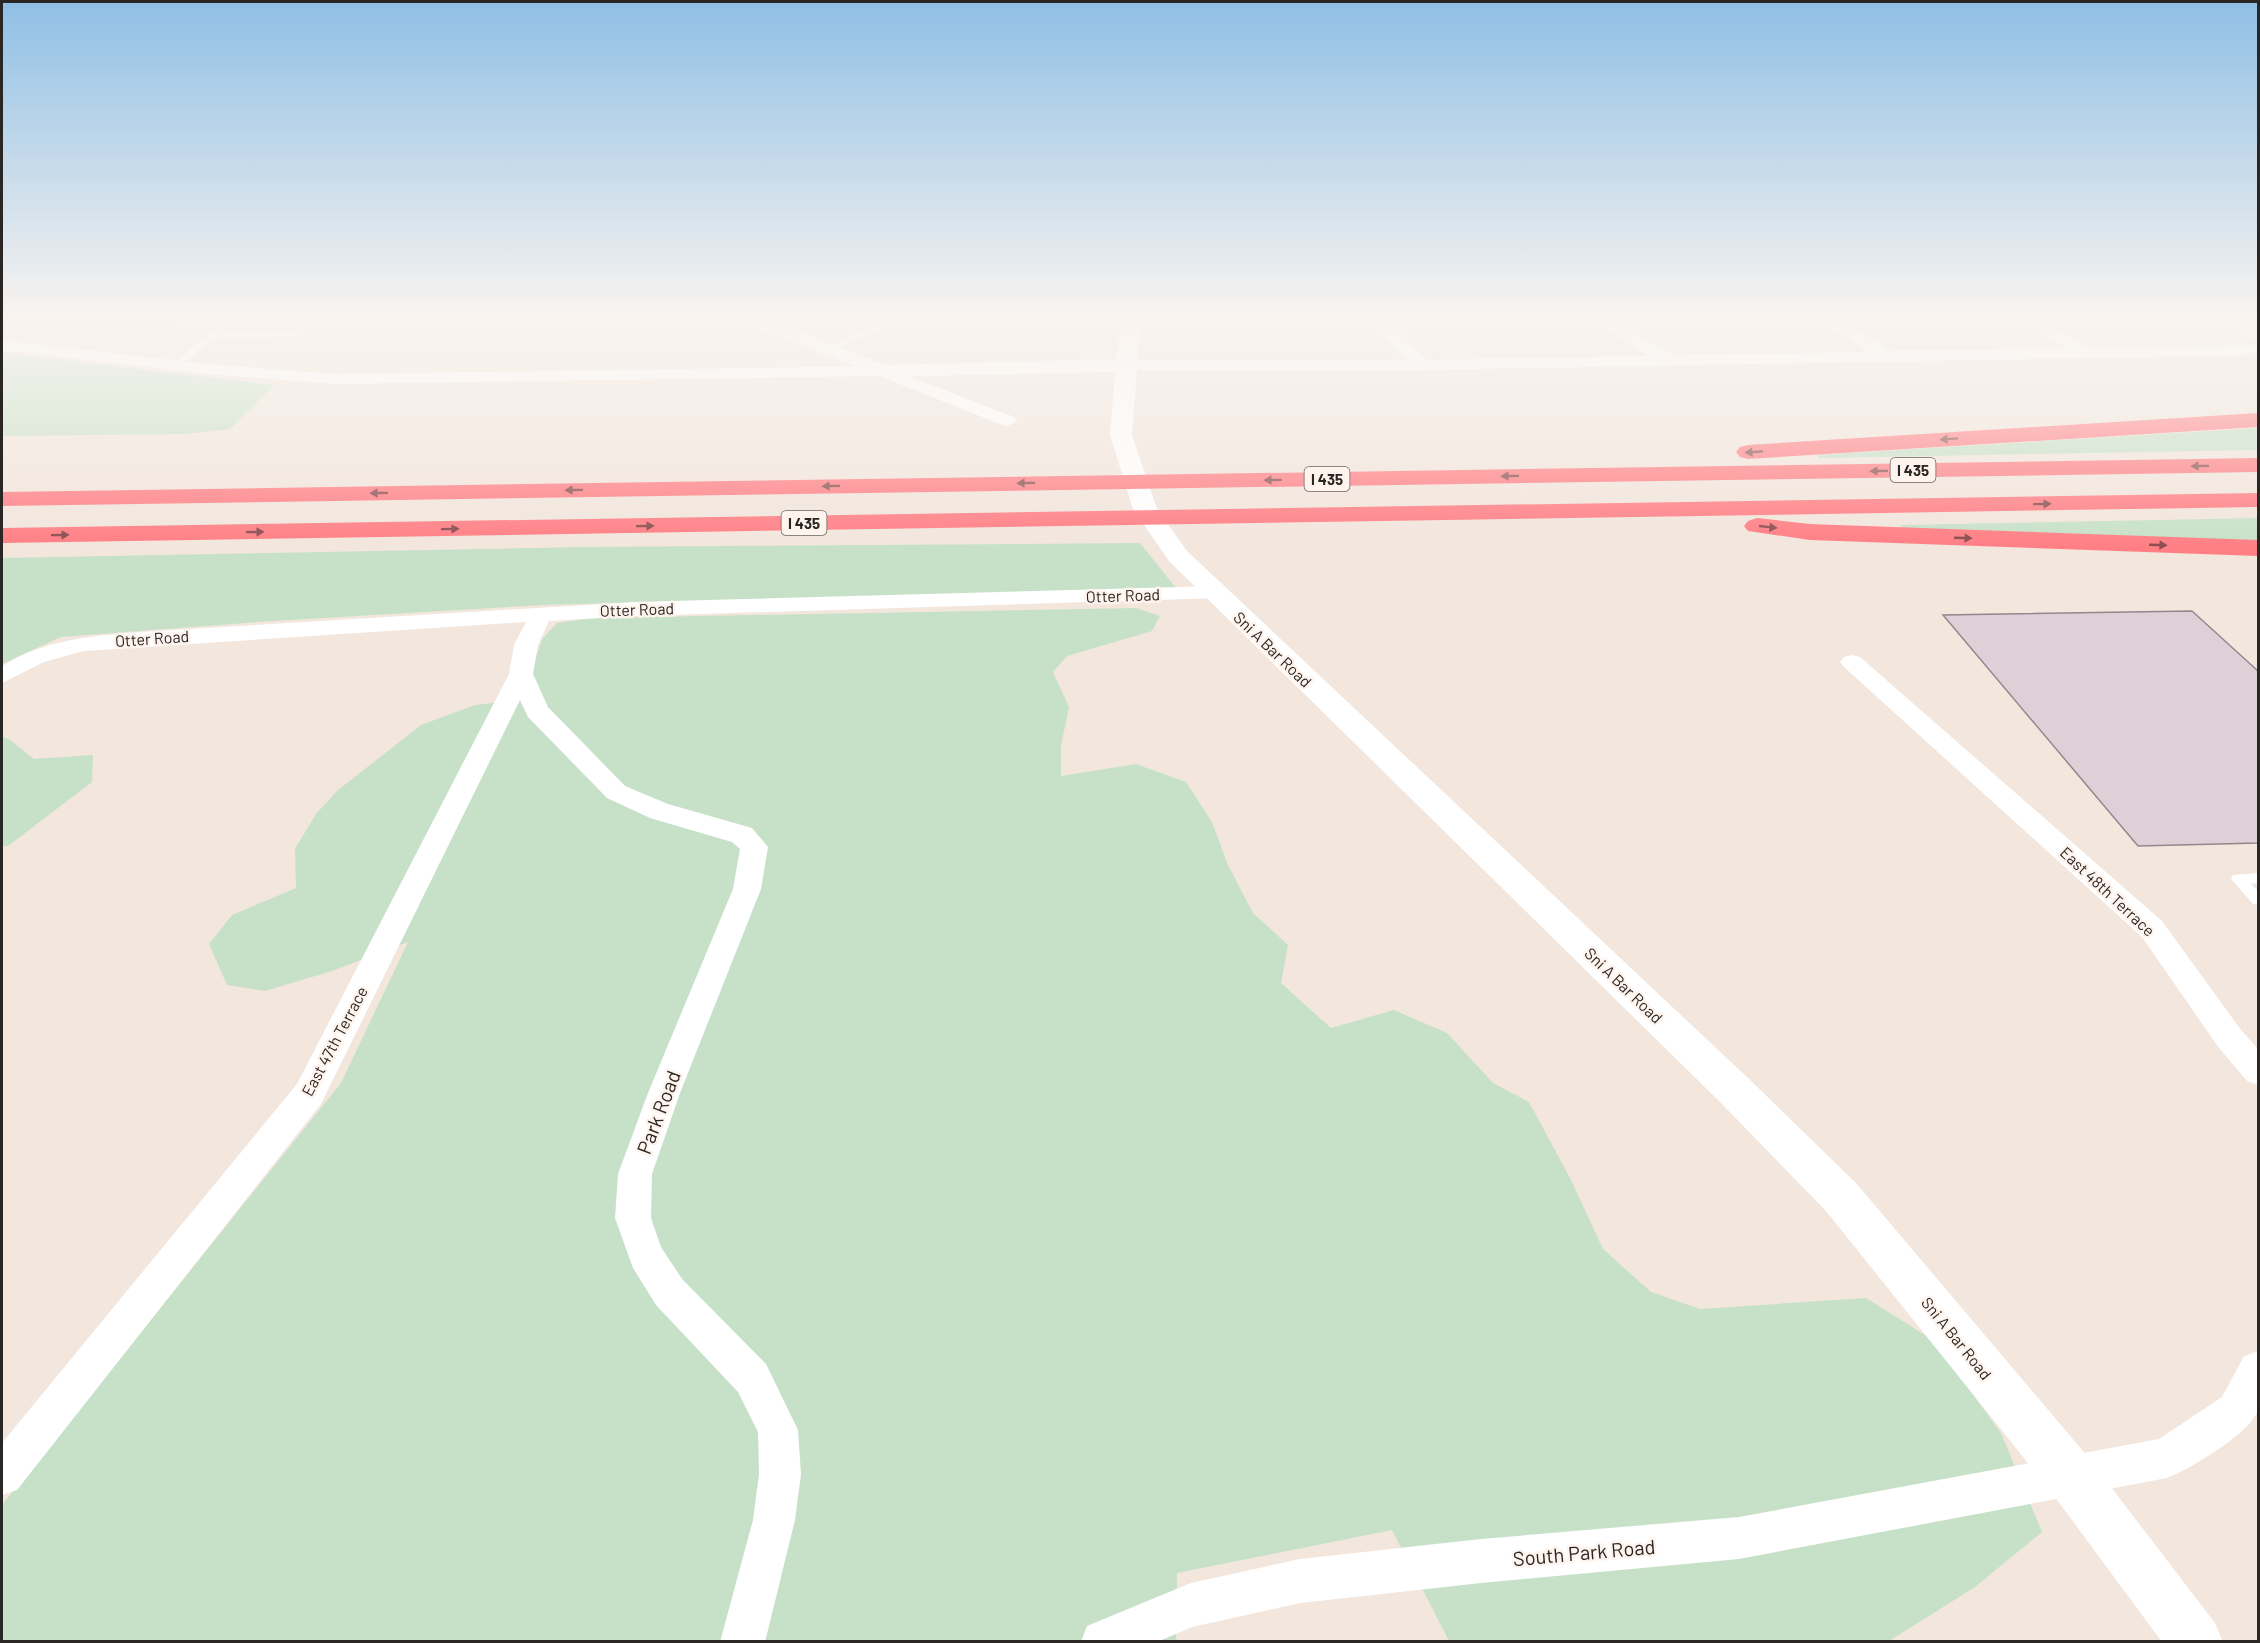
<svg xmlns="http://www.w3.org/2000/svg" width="2260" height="1643" viewBox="0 0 2260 1643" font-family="Barlow,sans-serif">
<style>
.green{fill:#c7e1c8}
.building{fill:#ded0d7;stroke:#93878d;stroke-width:1.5}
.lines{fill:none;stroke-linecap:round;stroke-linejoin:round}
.service{fill:#fff;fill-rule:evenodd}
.minor{fill:#fff;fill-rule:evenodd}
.tertiary{fill:#fff;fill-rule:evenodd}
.motorway{fill:#ff7f85;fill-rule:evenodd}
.oneway{fill:#8a4e4f}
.labels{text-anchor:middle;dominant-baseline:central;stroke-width:5;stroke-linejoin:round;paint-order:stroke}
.shield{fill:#fef4ed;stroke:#6a6460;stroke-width:1.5}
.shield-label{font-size:15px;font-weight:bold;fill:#2a2623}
.street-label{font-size:16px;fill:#2a2623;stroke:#fef4ed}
.near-street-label{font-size:20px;fill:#2a2623;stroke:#fef4ed}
</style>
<rect width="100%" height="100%" fill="#f2e6dd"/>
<!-- green -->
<g class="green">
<polygon points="2,353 11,354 274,385 230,429 186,434 2,436"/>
<polygon points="2258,428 2258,450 1819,458 1817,455"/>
<polygon points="2258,518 2258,542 1904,531 1900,525"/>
<polygon points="1140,543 1176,588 542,605 272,621 61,637 2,664 2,558 584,547"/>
<polygon points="1136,608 1160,616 1152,631 1067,656 1053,672 1069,707 1061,746 1061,776 1136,764 1186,782 1212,822 1228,865 1253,913 1288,945 1281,983 1331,1028 1394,1010 1447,1033 1493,1083 1529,1102 1571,1180 1603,1249 1651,1292 1700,1309 1866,1298 1933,1340 2001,1433 2042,1532 1975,1587 1889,1641 1449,1641 1392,1530 1177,1573 1176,1641 2,1642 2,1505 341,1083 408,942 332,971 265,991 227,985 209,944 232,915 296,888 295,849 316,814 338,790 421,725 475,705 519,700 543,638 557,623 592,618"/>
<polygon points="2,737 9,739 34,759 93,755 92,782 8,846 2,846"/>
</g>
<!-- building -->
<g class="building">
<polygon points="2,317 180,317 175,321 2,323"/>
<polygon points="2192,611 2258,671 2258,843 2138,846 1943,615"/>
</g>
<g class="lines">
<!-- service -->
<g class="service">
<polygon points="230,317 239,317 220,333 294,333 310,317 319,317 296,337 214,338 179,367 173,367 173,363"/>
<polygon points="813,317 824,317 861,331 890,318 918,317 895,322 827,353 823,350 824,348 855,334"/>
<polygon points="2258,873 2258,883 2251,884 2258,891 2258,905 2253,904 2231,879 2233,875"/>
</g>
<!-- minor -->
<g class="minor">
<path d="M1363,317c31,0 43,21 63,43l223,-4 -61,-39h20l65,38 196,-3 -56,-35h20l60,34 173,-3 -48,-31h19l52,31 169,-3v10l-837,15h-294l-9,-5 9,-5h280z"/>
<polygon points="2221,317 2240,317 2258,329 2258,341 2252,339"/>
<polygon points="2,340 207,364 336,374 882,366 1014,417 1017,421 1008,426 1002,425 880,376 336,384 207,374 2,350"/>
<path d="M1214,586l8,2 3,5 -3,5 -586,18 -87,5 -11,24 -5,29 15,33 77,79 43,18 84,24 16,19 -7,42 -81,204 -28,81 -1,44 10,29 21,32 84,85 32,66 3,44 -6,46 -30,122h-45l33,-122 6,-46 -1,-42 -20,-40 -82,-87 -23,-37 -18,-50 3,-44 30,-81 85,-204 7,-40 -8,-7 -82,-24 -43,-20 -79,-81 -8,-17 -199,404 -304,386 -15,5v-52l295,-359 212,-410 5,-29 12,-23 -442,29 -40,11 -42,21v-17c41,-26 89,-30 137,-34l497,-30z"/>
<polygon points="1852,655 1860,657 2162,921 2241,1030 2258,1049 2258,1085 2247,1081 2219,1048 2142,937 1844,667 1840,662 1844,657"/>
<path d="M2258,1351c2,13 2,47 0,59 -7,23 -68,59 -91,68l-428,81 -258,24 -181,20 -108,24 -35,15h-76l6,-16 104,-43 109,-24 181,-20 258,-22 420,-78 63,-42 22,-41z"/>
</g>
<!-- tertiary -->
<polygon class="tertiary" points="736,317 764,317 885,365 1116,359 1121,317 1141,317 1132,435 1157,509 1187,551 1748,1078 1856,1183 2088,1457 2215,1623 2223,1642 2162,1642 2052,1493 1826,1211 1720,1102 1169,561 1133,509 1110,435 1115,372 882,377 739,321"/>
<!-- motorway -->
<g class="motorway">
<polygon points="2258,413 2258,427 1748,459 1740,457 1736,452 1740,447 1748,445"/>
<polygon points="2258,458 2258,472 2,506 2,492"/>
<polygon points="2258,493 2258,507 2,543 2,528"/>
<polygon points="1757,518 1810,524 2258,540 2258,556 1810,540 1748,531 1744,526 1748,521"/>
</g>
</g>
<!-- one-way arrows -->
<defs><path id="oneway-solid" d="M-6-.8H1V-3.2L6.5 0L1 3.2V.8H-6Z" transform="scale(1.5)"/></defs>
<g class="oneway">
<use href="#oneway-solid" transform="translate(1949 439) rotate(176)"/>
<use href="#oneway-solid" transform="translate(1754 452) rotate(175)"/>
<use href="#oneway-solid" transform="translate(2200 466) rotate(179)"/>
<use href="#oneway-solid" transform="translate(1879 471) rotate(179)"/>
<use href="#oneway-solid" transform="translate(1510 476) rotate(179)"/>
<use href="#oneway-solid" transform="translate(1273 480) rotate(179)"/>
<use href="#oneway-solid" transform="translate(1026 483) rotate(179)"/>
<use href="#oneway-solid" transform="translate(831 486) rotate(179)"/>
<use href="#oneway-solid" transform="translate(574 490) rotate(179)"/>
<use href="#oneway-solid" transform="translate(379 493) rotate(179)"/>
<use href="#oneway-solid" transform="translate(2042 504) rotate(-1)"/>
<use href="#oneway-solid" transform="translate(645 526) rotate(-1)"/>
<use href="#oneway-solid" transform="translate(1768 527) rotate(6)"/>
<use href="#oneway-solid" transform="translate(450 529) rotate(-1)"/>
<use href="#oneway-solid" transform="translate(255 532) rotate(-1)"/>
<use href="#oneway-solid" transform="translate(60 535) rotate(-1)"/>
<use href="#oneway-solid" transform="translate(1963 538) rotate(2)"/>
<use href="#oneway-solid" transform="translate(2158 545) rotate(2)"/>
</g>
<!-- sky -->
<linearGradient id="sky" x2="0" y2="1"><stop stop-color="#8fbfe5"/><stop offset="0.58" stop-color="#f9f4f0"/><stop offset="1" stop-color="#f9f4f0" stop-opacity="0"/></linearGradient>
<rect width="2260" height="547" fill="url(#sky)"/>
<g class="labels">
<!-- shield labels -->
<g class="shield">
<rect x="1890.5" y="458" width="45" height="24" rx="4.5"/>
<rect x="1304.5" y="467" width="45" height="24" rx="4.5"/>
<rect x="781.5" y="511" width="45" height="24" rx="4.5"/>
</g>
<g class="shield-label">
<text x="1913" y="470">I 435</text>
<text x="1327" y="479">I 435</text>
<text x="804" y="523">I 435</text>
</g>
<!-- street labels -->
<g class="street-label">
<text transform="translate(1123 595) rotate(-2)">Otter Road</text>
<text transform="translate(637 609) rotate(-2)">Otter Road</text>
<text transform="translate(152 638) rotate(-4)">Otter Road</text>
<text transform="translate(1273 649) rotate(44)">Sni A Bar Road</text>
<text transform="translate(2108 891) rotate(43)">East 48th Terrace</text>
<text transform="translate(1624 985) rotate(44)">Sni A Bar Road</text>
<text transform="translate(334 1041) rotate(-62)">East 47th Terrace</text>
<text transform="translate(1957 1338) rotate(51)">Sni A Bar Road</text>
</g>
<!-- near-street labels -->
<g class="near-street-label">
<text transform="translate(658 1112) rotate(-69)">Park Road</text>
<text transform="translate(1584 1552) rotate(-5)">South Park Road</text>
</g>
</g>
<!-- border -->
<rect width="2260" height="1643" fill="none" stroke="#2a2623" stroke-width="6"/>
</svg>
